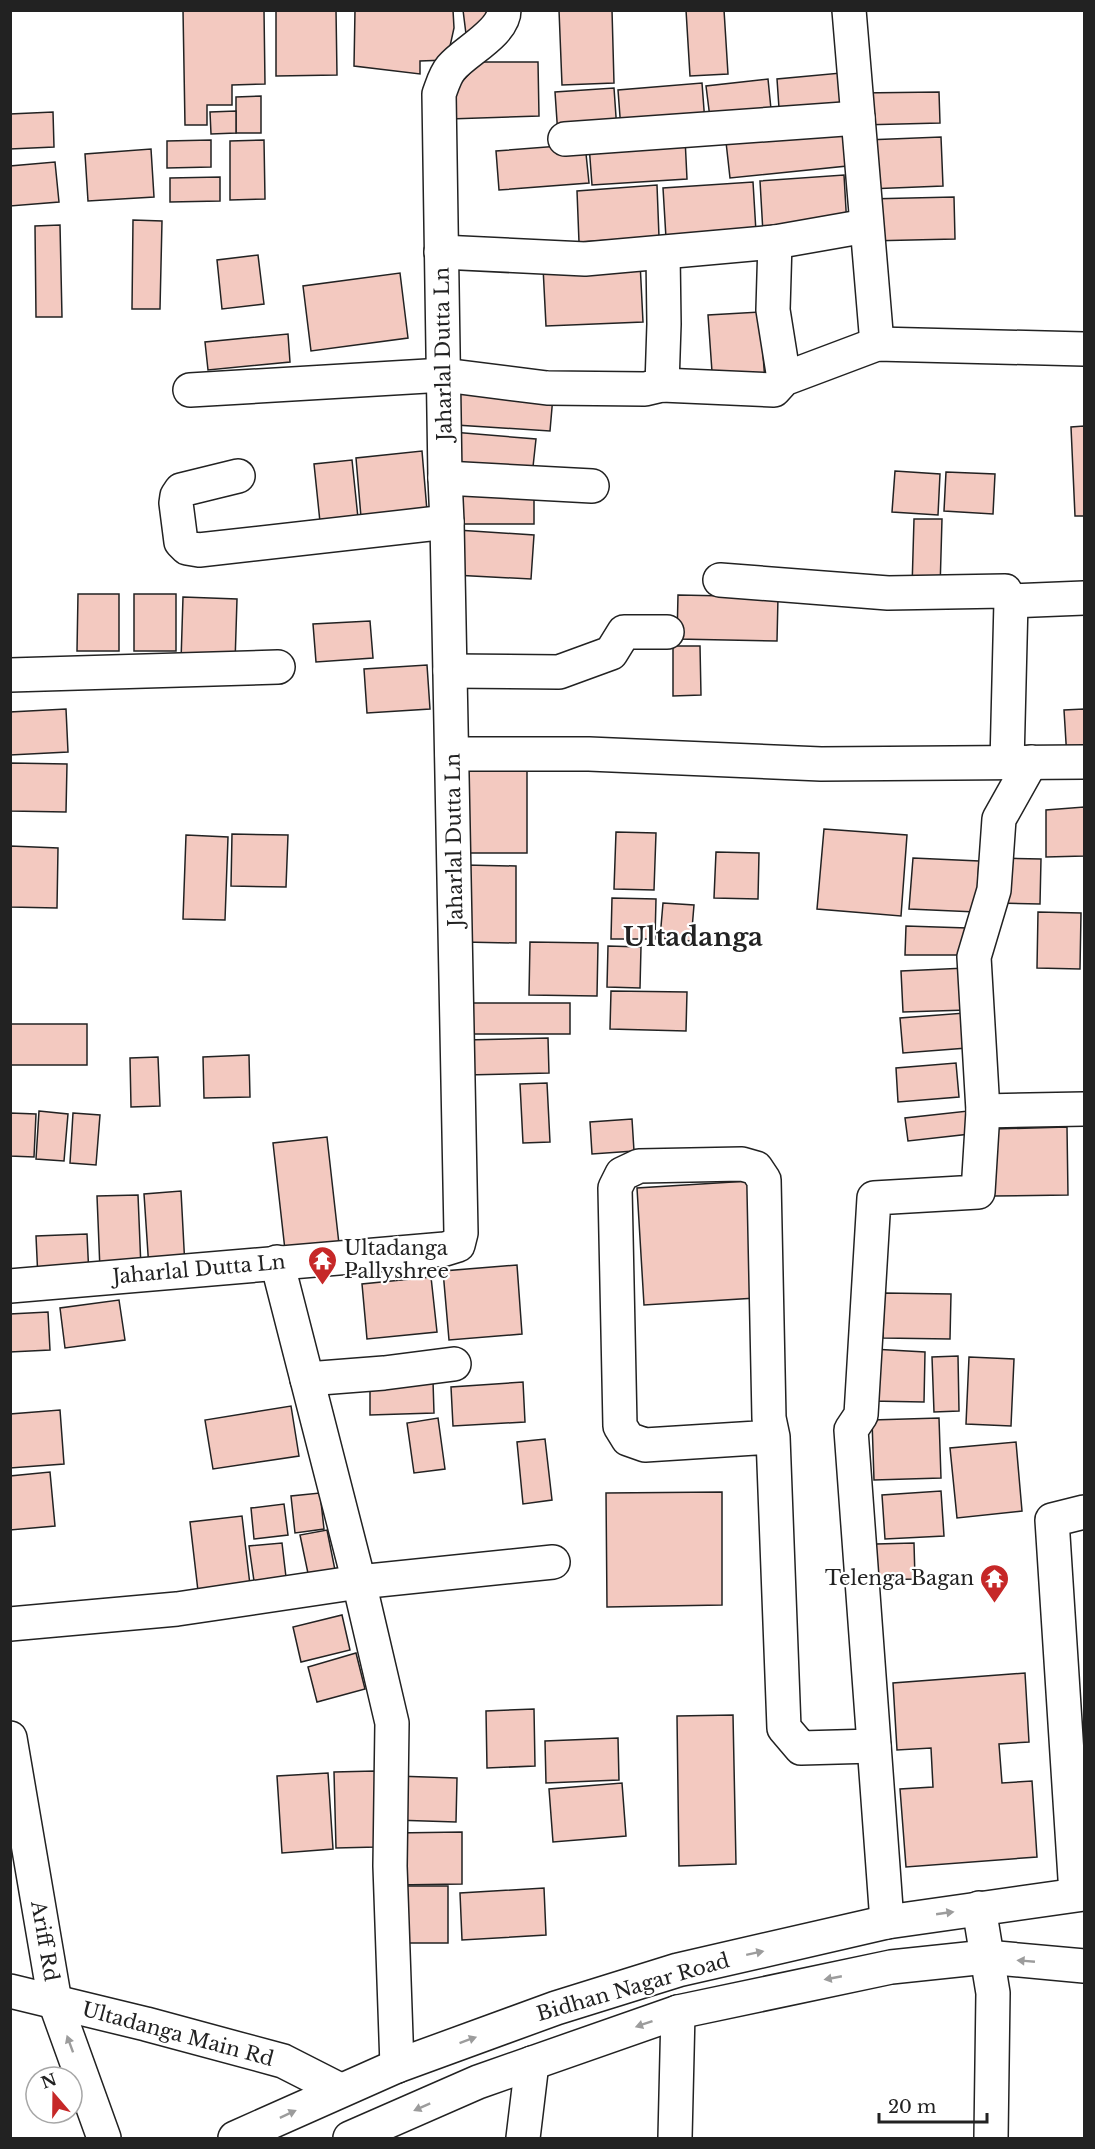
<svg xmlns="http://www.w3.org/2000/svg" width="1095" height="2149" viewBox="0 0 1095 2149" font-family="'Libre Baskerville',serif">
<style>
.building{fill:#f3c9c0;stroke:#222;stroke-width:1.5}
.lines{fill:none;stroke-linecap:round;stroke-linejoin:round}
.minor-casing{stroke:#222;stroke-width:36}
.major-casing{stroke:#222;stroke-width:36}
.minor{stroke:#fff;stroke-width:33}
.major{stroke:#fff;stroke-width:33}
.oneway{fill:#9c9c9c}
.labels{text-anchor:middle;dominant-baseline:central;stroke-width:4.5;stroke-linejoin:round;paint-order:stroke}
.street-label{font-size:20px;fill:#222;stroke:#fff}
.poi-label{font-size:20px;fill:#222;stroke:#fff;text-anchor:start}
.district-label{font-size:26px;font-weight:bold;fill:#222;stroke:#fff}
</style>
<rect width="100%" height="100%" fill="#fff"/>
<!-- building -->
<g class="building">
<polygon points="183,10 264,10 265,84 232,85 232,105 207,105 207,125 185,125"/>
<polygon points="276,10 336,10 337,75 276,76"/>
<polygon points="355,10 453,10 454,28 447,60 420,61 420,74 354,66"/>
<polygon points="463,10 493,10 493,17 466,34"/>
<polygon points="559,10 612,10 614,83 562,85"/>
<polygon points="686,10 724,10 728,74 690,76"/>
<polygon points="480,62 538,62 539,116 449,119 447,98"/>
<polygon points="841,73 845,117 780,123 777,79"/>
<polygon points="768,79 772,119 711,126 706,86"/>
<polygon points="702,83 705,123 621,130 618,90"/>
<polygon points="614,88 617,131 558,136 555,92"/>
<polygon points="939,92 940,123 860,125 859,93"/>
<polygon points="261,96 261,133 236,133 236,97"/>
<polygon points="236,111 236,133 211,134 210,112"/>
<polygon points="53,112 54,147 10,149 10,114"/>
<polygon points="844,129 847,166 730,178 726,142"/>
<polygon points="941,137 943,186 868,189 866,140"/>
<polygon points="685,138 687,179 592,185 589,145"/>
<polygon points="211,140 211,167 167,168 167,141"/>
<polygon points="264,140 265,199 230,200 230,141"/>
<polygon points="585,144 589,183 499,190 496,151"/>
<polygon points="151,149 154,197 88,201 85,154"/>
<polygon points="55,162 59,202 10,206 10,166"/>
<polygon points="844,175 847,227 763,233 760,181"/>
<polygon points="220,177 220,201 170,202 170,178"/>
<polygon points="753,182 756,232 666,238 663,188"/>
<polygon points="657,185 659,237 579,242 577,191"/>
<polygon points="954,197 955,239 868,241 867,199"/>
<polygon points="133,220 162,221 160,309 132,309"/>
<polygon points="60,225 62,317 36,317 35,226"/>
<polygon points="258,255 264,304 222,309 217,260"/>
<polygon points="640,262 643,322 546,326 543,267"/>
<polygon points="400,273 408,338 311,351 303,286"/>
<polygon points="760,312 765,382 713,386 708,315"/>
<polygon points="288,334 290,362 208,370 205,342"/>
<polygon points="458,390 553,396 550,431 456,425"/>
<polygon points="1084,426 1084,516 1075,516 1071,427"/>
<polygon points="452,432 536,439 532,476 448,469"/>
<polygon points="422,451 427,511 361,517 356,458"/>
<polygon points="352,460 358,518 320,522 314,464"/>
<polygon points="895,471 940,474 938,515 892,512"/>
<polygon points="946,472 995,474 993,514 944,511"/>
<rect x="452" y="486" width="82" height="38"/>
<polygon points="914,519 942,519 940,589 912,588"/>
<polygon points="457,530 534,535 531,579 454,575"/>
<polygon points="78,594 119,594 119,651 77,651"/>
<rect x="134" y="594" width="42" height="57"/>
<polygon points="678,595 778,597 777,641 677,639"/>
<polygon points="183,597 237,599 235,663 181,661"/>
<polygon points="370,621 373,658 316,662 313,624"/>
<polygon points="673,646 700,646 701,695 673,696"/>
<polygon points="427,665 430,709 367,713 364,669"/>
<polygon points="66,709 68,752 10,755 10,712"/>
<polygon points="1084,709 1084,758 1067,759 1064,710"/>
<polygon points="10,763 67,764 66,812 10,811"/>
<polygon points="527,763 527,853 459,853 459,764"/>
<polygon points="1084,807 1084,856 1046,857 1046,810"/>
<polygon points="824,829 907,835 901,916 817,909"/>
<polygon points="616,832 656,833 654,890 614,889"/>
<polygon points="232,834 288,835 286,887 231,886"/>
<polygon points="186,835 228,837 225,920 183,919"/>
<polygon points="10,846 58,848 57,908 10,907"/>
<polygon points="716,852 759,853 758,899 714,898"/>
<polygon points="913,858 979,861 976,912 909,909"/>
<polygon points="999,858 1041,859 1040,904 998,903"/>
<polygon points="465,865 516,866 516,943 464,942"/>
<polygon points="612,898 656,899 655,939 611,939"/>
<polygon points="663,903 694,905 691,941 660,938"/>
<polygon points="1038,912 1081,913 1080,969 1037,968"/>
<polygon points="906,926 967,928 966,955 905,955"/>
<polygon points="530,942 598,943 597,996 529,995"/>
<polygon points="608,946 641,947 640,988 607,987"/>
<polygon points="966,968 967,1010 903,1012 901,971"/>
<polygon points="611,991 687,992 686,1031 610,1029"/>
<rect x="465" y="1003" width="105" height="31"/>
<polygon points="965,1013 967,1048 903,1053 900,1018"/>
<rect x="10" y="1024" width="77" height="41"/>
<polygon points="548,1038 549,1073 466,1075 465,1040"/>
<polygon points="249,1055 250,1097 204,1098 203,1057"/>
<polygon points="158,1057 160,1106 131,1107 130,1058"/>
<polygon points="956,1063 959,1097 898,1102 896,1068"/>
<polygon points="547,1083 550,1142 523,1143 520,1084"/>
<polygon points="39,1111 68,1114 64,1161 36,1159"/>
<polygon points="968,1111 970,1134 908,1141 905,1118"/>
<polygon points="10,1113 36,1114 34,1157 10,1156"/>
<polygon points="73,1113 100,1115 96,1165 70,1163"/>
<polygon points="632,1119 634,1151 592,1154 590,1122"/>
<polygon points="1067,1127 1068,1195 994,1196 994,1129"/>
<polygon points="327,1137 339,1244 285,1250 273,1143"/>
<polygon points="749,1181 756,1298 644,1305 637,1188"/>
<polygon points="181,1191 185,1267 149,1269 144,1194"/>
<polygon points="138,1195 141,1268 100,1270 97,1196"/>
<polygon points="87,1234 89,1276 38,1279 36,1236"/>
<polygon points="517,1265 522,1334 449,1340 443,1271"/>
<polygon points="431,1277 437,1332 367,1339 362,1284"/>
<polygon points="884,1293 951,1294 950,1339 883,1338"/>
<polygon points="119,1300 125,1340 65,1348 60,1308"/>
<polygon points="48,1312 50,1350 10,1352 10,1314"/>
<polygon points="872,1349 925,1352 924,1402 870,1401"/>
<polygon points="958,1356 959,1411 934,1412 932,1357"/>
<polygon points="969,1357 1014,1359 1011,1426 966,1424"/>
<polygon points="433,1381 434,1413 370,1415 370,1382"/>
<polygon points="523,1382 525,1422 453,1426 451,1387"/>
<polygon points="291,1406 299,1456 213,1469 205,1420"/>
<polygon points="60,1410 64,1464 10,1468 10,1414"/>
<polygon points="438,1418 445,1469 414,1473 407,1423"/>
<polygon points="939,1418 941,1478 874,1480 872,1420"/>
<polygon points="545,1439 552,1500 523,1504 517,1442"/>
<polygon points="1016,1442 1022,1511 957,1518 950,1448"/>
<polygon points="50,1472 55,1526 10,1530 10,1476"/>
<polygon points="941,1491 944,1536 885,1539 882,1495"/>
<polygon points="722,1492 722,1605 607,1607 606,1493"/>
<polygon points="320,1493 324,1529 295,1533 291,1496"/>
<polygon points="284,1504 288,1535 254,1539 251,1508"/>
<polygon points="242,1516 250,1585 198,1591 190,1522"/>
<polygon points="327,1530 337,1580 310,1583 300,1535"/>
<polygon points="282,1543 286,1577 254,1581 249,1546"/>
<polygon points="914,1543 915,1579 877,1580 876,1544"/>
<polygon points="342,1615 350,1650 301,1662 293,1627"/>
<polygon points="356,1653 365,1689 317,1702 308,1667"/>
<polygon points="1025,1673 1029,1742 999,1744 1002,1783 1032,1781 1037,1857 906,1867 900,1789 933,1787 931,1748 897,1750 893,1683"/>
<polygon points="534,1709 535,1766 487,1768 486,1711"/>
<polygon points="733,1715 736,1864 679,1866 677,1716"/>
<polygon points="618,1738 619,1780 546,1783 545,1741"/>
<polygon points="375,1771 377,1847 336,1848 334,1772"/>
<polygon points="328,1773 333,1849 282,1853 277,1776"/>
<polygon points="395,1776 457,1778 456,1822 394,1820"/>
<polygon points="622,1783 626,1836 553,1842 549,1789"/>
<polygon points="462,1832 462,1884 395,1885 395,1833"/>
<polygon points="394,1886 448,1886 448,1943 393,1943"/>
<polygon points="544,1888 546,1935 462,1940 460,1893"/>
</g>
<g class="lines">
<defs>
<g id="minor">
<polyline points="849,10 877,344"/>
<polyline points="565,139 858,118"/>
<polyline points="775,242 773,310 784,379"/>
<polyline points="441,252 585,259 775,242 866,226"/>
<polyline points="662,385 664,324 663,253"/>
<polyline points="190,390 444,375 547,388 645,389 662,385 774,390 784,379 877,344 1084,349"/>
<polyline points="238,476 181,490 177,496 176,503 181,542 187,548 199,550 447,522"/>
<polyline points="445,478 592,486"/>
<polyline points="720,580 888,593 1005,591 1011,601 1007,763"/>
<polyline points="1011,601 1084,598"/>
<polyline points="450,671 559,672 611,653 624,632 667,632"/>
<polyline points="10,675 278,667"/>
<polyline points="452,754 589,754 821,764 1084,762"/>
<polyline points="983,1111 1084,1109"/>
<polyline points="277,1262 359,1582 392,1723 390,1866 397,2066"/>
<path d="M10,1286l435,-37 13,-4 3,-12 -14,-711 -2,-44 -6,-384c3,-8 6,-19 12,-26 14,-17 53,-35 53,-58"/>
<polyline points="307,1379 384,1373 454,1364"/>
<polyline points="773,1437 645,1445 628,1439 620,1426 615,1188 622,1174 639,1166 742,1164 756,1168 764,1180 769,1418 773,1437 784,1728 801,1748 874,1746"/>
<polyline points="10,1624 177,1609 359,1582 553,1562"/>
<polyline points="10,1738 55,2002 104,2138"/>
<polyline points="1076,1894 1052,1520 1084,1512"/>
<polyline points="979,1908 993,1993 991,2138"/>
<polyline points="887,1922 851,1430 861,1415 874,1198 978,1192 983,1111 974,957 994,890 999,819 1031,762"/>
<polyline points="10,1991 146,2024 283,2061 340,2090"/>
<polyline points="523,2138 532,2063"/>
<polyline points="675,2138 678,2012"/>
</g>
<g id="major">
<polyline points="235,2138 397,2066 556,2008 678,1970 887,1922 1084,1894"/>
<polyline points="350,2138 478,2082 678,2012 891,1967 986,1957 1084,1966"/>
</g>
</defs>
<!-- minor casing -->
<use href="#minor" class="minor-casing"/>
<!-- major casing -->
<use href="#major" class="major-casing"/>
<!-- minor -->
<use href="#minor" class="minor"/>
<!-- major -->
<use href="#major" class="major"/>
</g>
<!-- one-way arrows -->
<defs><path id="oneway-solid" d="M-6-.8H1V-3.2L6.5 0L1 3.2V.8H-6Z" transform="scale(1.5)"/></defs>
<g class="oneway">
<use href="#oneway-solid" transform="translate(945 1913) rotate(-8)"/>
<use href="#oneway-solid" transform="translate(755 1953) rotate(-12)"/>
<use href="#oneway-solid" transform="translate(1026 1961) rotate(-175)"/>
<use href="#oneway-solid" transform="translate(833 1978) rotate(169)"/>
<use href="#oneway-solid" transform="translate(644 2024) rotate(161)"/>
<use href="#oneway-solid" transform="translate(468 2040) rotate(-20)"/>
<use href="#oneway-solid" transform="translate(70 2044) rotate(-110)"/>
<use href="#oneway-solid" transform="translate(422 2107) rotate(156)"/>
<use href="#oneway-solid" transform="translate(288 2114) rotate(-25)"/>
</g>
<!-- icons -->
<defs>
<symbol id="temple-pin" viewBox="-11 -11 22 30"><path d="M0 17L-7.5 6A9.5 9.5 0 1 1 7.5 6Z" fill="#c62828" stroke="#fff"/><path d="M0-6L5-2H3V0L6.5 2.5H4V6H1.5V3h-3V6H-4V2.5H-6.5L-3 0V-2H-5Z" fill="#fff"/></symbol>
</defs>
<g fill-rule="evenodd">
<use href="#temple-pin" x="306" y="1244" width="33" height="45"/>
<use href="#temple-pin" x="978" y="1562" width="33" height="45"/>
</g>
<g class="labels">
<!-- street labels -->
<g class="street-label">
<text transform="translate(443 354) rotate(-91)">Jaharlal Dutta Ln</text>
<text transform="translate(454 840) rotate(-91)">Jaharlal Dutta Ln</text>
<text transform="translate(199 1269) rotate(-5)">Jaharlal Dutta Ln</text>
<text transform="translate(45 1941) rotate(80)">Ariff Rd</text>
<text transform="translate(633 1987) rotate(-16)">Bidhan Nagar Road</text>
<text transform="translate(178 2034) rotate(15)">Ultadanga Main Rd</text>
</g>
<!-- poi labels -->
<g class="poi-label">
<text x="344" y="1248">Ultadanga<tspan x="344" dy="23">Pallyshree</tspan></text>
<text x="974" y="1578" text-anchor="end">Telenga Bagan</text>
</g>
<!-- district labels -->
<g class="district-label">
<text x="693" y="937">Ultadanga</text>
</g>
</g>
<!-- border -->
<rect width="1095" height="2149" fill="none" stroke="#222222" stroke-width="24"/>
<!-- north arrow -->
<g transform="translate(54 2095) rotate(340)"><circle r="28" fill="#ffffff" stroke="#a7a7a7" stroke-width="1.5"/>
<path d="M0-4.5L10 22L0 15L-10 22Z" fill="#c62828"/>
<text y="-9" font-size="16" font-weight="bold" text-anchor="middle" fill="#222222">N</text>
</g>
<!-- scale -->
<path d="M879 2113v9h108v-9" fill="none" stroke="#222222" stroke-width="3"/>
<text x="888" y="2113" font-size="18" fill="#222222" stroke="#ffffff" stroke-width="4.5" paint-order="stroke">20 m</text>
</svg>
